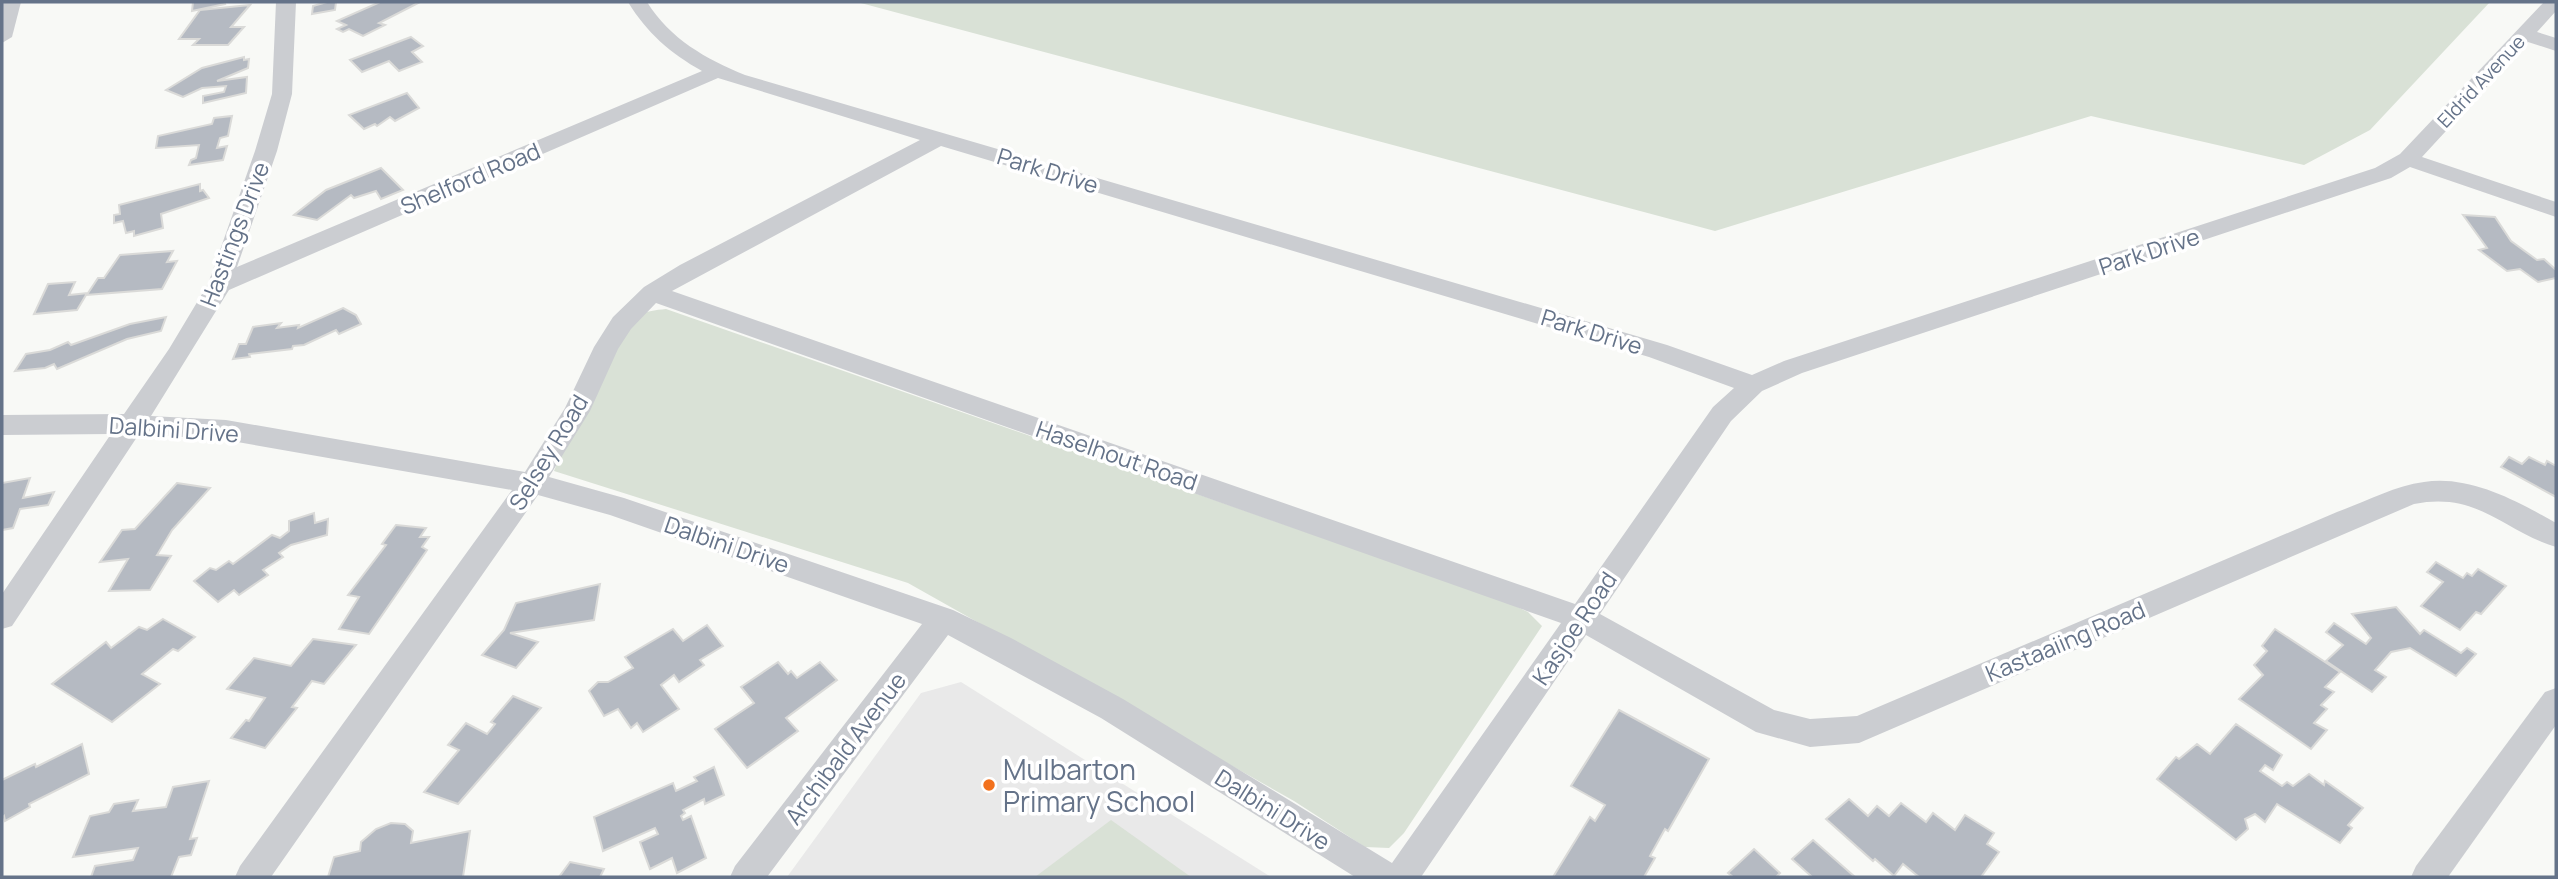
<svg xmlns="http://www.w3.org/2000/svg" width="2558" height="879" viewBox="0 0 2558 879" font-family="Manrope,sans-serif">
<style>
.built{fill:#e9e9e9}
.green{fill:#d9e1d6}
.building{fill:#b5bac2;stroke:#dadad8;stroke-width:2}
.lines{fill:none;stroke-linecap:round;stroke-linejoin:round}
.minor{fill:#cbcdd1;fill-rule:evenodd}
.poi-dot{fill:#f2711d;stroke:#fff;stroke-width:2.5}
.labels{text-anchor:middle;dominant-baseline:central;stroke-width:7;stroke-linejoin:round;paint-order:stroke}
.far-street-label{font-size:19px;fill:#657389;stroke:#fff}
.street-label{font-size:23px;fill:#657389;stroke:#fff}
.near-poi-label{font-size:28px;fill:#657389;stroke:#fff;text-anchor:start}
</style>
<rect width="100%" height="100%" fill="#f8f9f6"/>
<!-- built -->
<polygon class="built" points="961,682 1271,877 787,877 921,693"/>
<!-- green -->
<g class="green">
<polygon points="857,2 2490,2 2370,130 2304,165 2091,116 1715,231"/>
<path d="M666,309l841,293 21,10 14,14 -138,207 -15,15 -24,-1 -71,-46 -386,-218 -354,-112c19,-44 44,-124 81,-153 9,-7 21,-8 31,-9z"/>
<polygon points="1111,820 1191,877 1035,877"/>
</g>
<!-- building -->
<g class="building">
<polygon points="193,2 224,2 225,4 192,11"/>
<polygon points="327,2 336,2 335,10 312,14 313,6"/>
<polygon points="380,2 420,2 379,23 385,25 363,36 349,29 343,32 337,29 346,25 337,21"/>
<polygon points="250,5 231,27 244,27 228,45 193,45 199,39 179,39 200,10"/>
<polygon points="411,37 423,46 412,52 422,62 399,71 389,61 362,72 350,60"/>
<polygon points="244,57 244,60 249,59 248,68 217,81 247,77 246,93 203,103 203,96 224,92 226,86 202,88 183,97 166,90 202,68"/>
<polygon points="407,93 419,108 395,121 390,117 377,126 375,124 364,129 349,115"/>
<polygon points="232,116 228,136 220,138 217,148 227,146 223,160 189,165 191,160 196,158 199,145 156,148 158,136 212,124 214,118"/>
<polygon points="381,168 403,190 381,199 376,191 354,198 351,195 317,220 294,215 326,190"/>
<polygon points="200,184 200,191 203,190 209,198 161,214 163,228 134,236 134,231 126,233 123,221 114,223 114,215 120,214 119,205"/>
<polygon points="2463,215 2495,217 2511,241 2537,260 2544,259 2556,270 2556,278 2538,282 2520,269 2507,271 2479,250 2487,248"/>
<polygon points="173,251 167,262 177,261 162,289 86,295 77,310 34,314 48,284 75,282 69,295 88,293 98,278 104,278 120,255"/>
<polygon points="343,308 356,315 361,324 339,334 336,330 304,345 293,346 292,349 249,354 250,357 233,359 239,344 246,344 253,327 281,323 277,328 299,325 298,328"/>
<polygon points="166,317 161,331 127,339 57,369 54,364 45,368 15,371 26,354 50,350 68,342 71,345 130,324"/>
<polygon points="2509,457 2522,464 2529,457 2545,465 2547,461 2556,466 2556,497 2501,467"/>
<polygon points="30,478 23,498 54,492 48,505 20,509 13,528 2,530 2,483"/>
<polygon points="177,483 210,488 172,530 157,555 171,556 150,590 109,591 128,559 100,562 122,530 135,529"/>
<polygon points="314,513 315,523 328,519 327,535 291,545 279,553 283,557 263,570 268,575 239,595 234,590 218,602 194,581 210,568 216,570 229,561 233,564 272,535 280,538 289,531 289,521"/>
<polygon points="396,525 426,528 420,537 429,537 422,547 427,550 369,634 339,629 359,597 348,595 386,545 382,544"/>
<polygon points="2436,562 2463,578 2467,573 2472,576 2478,569 2506,586 2481,614 2476,612 2460,630 2421,606 2443,582 2427,572"/>
<polygon points="600,584 594,620 510,633 538,642 516,668 482,655 504,630 516,603"/>
<polygon points="2396,607 2420,634 2424,630 2461,653 2467,648 2476,654 2456,676 2410,648 2391,652 2375,670 2386,677 2372,692 2326,661 2343,645 2326,632 2334,623 2366,644 2371,638 2352,614"/>
<polygon points="163,619 195,637 178,651 173,649 142,674 160,684 112,722 52,684 106,642 111,648 139,627 147,630"/>
<polygon points="707,625 723,646 700,660 704,665 679,682 674,675 661,685 679,709 643,732 637,723 631,728 618,709 604,716 589,691 598,682 608,682 633,668 625,657 673,629 683,641"/>
<polygon points="2275,629 2340,672 2325,687 2334,692 2321,705 2327,709 2314,723 2327,730 2311,749 2239,699 2263,675 2254,665 2267,651 2262,646"/>
<polygon points="313,639 356,645 324,684 312,681 292,707 297,708 265,748 231,738 246,720 249,721 265,698 227,689 254,658 291,666"/>
<polygon points="778,662 788,674 791,671 797,678 820,662 837,680 786,718 798,731 747,768 715,729 754,703 741,687"/>
<polygon points="513,696 541,708 458,804 424,792 459,750 448,745 466,723 487,734 495,724 491,722"/>
<polygon points="1619,710 1709,759 1668,831 1665,829 1650,856 1655,858 1644,877 1553,877 1590,817 1595,821 1605,805 1571,786"/>
<polygon points="2236,724 2282,755 2273,770 2265,765 2260,771 2282,786 2287,782 2293,786 2309,774 2324,785 2325,781 2363,808 2348,825 2352,828 2340,843 2277,804 2265,822 2255,814 2245,819 2248,829 2236,840 2157,779 2176,757 2179,759 2197,744 2210,754"/>
<polygon points="82,744 89,774 29,804 30,807 5,821 4,816 2,818 2,780 35,764 36,767"/>
<polygon points="714,767 724,795 705,804 704,799 683,810 685,813 681,816 683,820 691,816 706,858 677,873 672,858 650,869 640,842 658,834 655,828 603,851 594,817 673,783 676,791 697,781 694,777"/>
<polygon points="209,781 190,839 197,838 191,855 179,857 171,877 91,877 95,866 133,860 138,848 73,857 90,816 109,812 114,804 138,800 133,811 166,807 173,787"/>
<polygon points="1849,799 1868,816 1877,806 1889,816 1901,803 1926,822 1933,813 1955,830 1965,815 1994,833 1987,844 1999,852 1981,877 1919,877 1903,864 1894,876 1875,859 1873,861 1826,819"/>
<polygon points="391,823 405,824 413,831 411,843 470,831 463,877 328,877 334,857 360,851 361,842 376,829"/>
<polygon points="1813,840 1855,877 1810,877 1811,876 1792,859"/>
<polygon points="1754,849 1780,873 1776,877 1733,877 1728,873"/>
<polygon points="570,862 604,869 600,877 559,877"/>
</g>
<g class="lines">
<!-- minor -->
<g class="minor">
<polygon points="2,2 21,2 12,37 2,43"/>
<path d="M276,2h20l-4,92 -15,57 -40,116 465,-196c-32,-18 -55,-38 -74,-69h19c23,37 59,57 98,73l922,270 85,30 32,-14 591,-193 25,-14 144,-152h12v9l-19,21 19,6v13l-28,-9 -106,115 134,45v15l-146,-50 -19,11 -589,195 -40,18 -31,30 -131,193 174,96 36,9 47,-3 480,-204c28,-10 57,-26 87,-30 46,-7 93,19 132,41v24c-53,-16 -78,-56 -142,-43l-555,239 -49,4 -54,-15 -170,-97 -165,242h-66l-254,-159 -153,-83 -181,242h-37l5,-11 187,-242 -312,-109 -72,-20 -267,382h-36l5,-11 272,-376 -286,-50 -87,-6 -127,192 -10,3v-35l109,-160 -109,1v-20l122,-1 45,-65 39,-65 47,-133 17,-57zM718,78l202,62 -240,125 -36,22 -31,30 -19,30 -29,61 -40,64 -299,-52 -75,-4 78,-126zM941,146l708,211 85,31 -21,19 -138,197 -903,-313zM656,303l905,320 -169,240 -269,-164 -112,-61 -58,-28 -329,-112 -75,-21 41,-66 28,-62 13,-20z"/>
<polygon points="2556,688 2556,725 2448,877 2411,877 2416,866 2545,692"/>
</g>
</g>
<!-- markers -->
<circle class="poi-dot" cx="989" cy="785" r="7"/>
<g class="labels">
<!-- far-street labels -->
<g class="far-street-label">
<text transform="translate(2481 81) rotate(-47)">Eldrid Avenue</text>
</g>
<!-- street labels -->
<g class="street-label">
<text transform="translate(1048 170) rotate(17)">Park Drive</text>
<text transform="translate(470 178) rotate(-23)">Shelford Road</text>
<text transform="translate(234 234) rotate(-69)">Hastings Drive</text>
<text transform="translate(2149 251) rotate(-18)">Park Drive</text>
<text transform="translate(1592 331) rotate(17)">Park Drive</text>
<text transform="translate(174 429) rotate(4)">Dalbini Drive</text>
<text transform="translate(548 452) rotate(-59)">Selsey Road</text>
<text transform="translate(1117 455) rotate(19)">Haselhout Road</text>
<text transform="translate(727 544) rotate(19)">Dalbini Drive</text>
<text transform="translate(1574 628) rotate(-56)">Kasjoe Road</text>
<text transform="translate(2065 641) rotate(-23)">Kastaaiing Road</text>
<text transform="translate(845 748) rotate(-53)">Archibald Avenue</text>
<text transform="translate(1273 809) rotate(32)">Dalbini Drive</text>
</g>
<!-- near-poi labels -->
<g class="near-poi-label">
<text x="1003" y="769">Mulbarton<tspan x="1003" dy="32">Primary School</tspan></text>
</g>
</g>
<!-- border -->
<rect width="2558" height="879" fill="none" stroke="#657389" stroke-width="7"/>
</svg>
